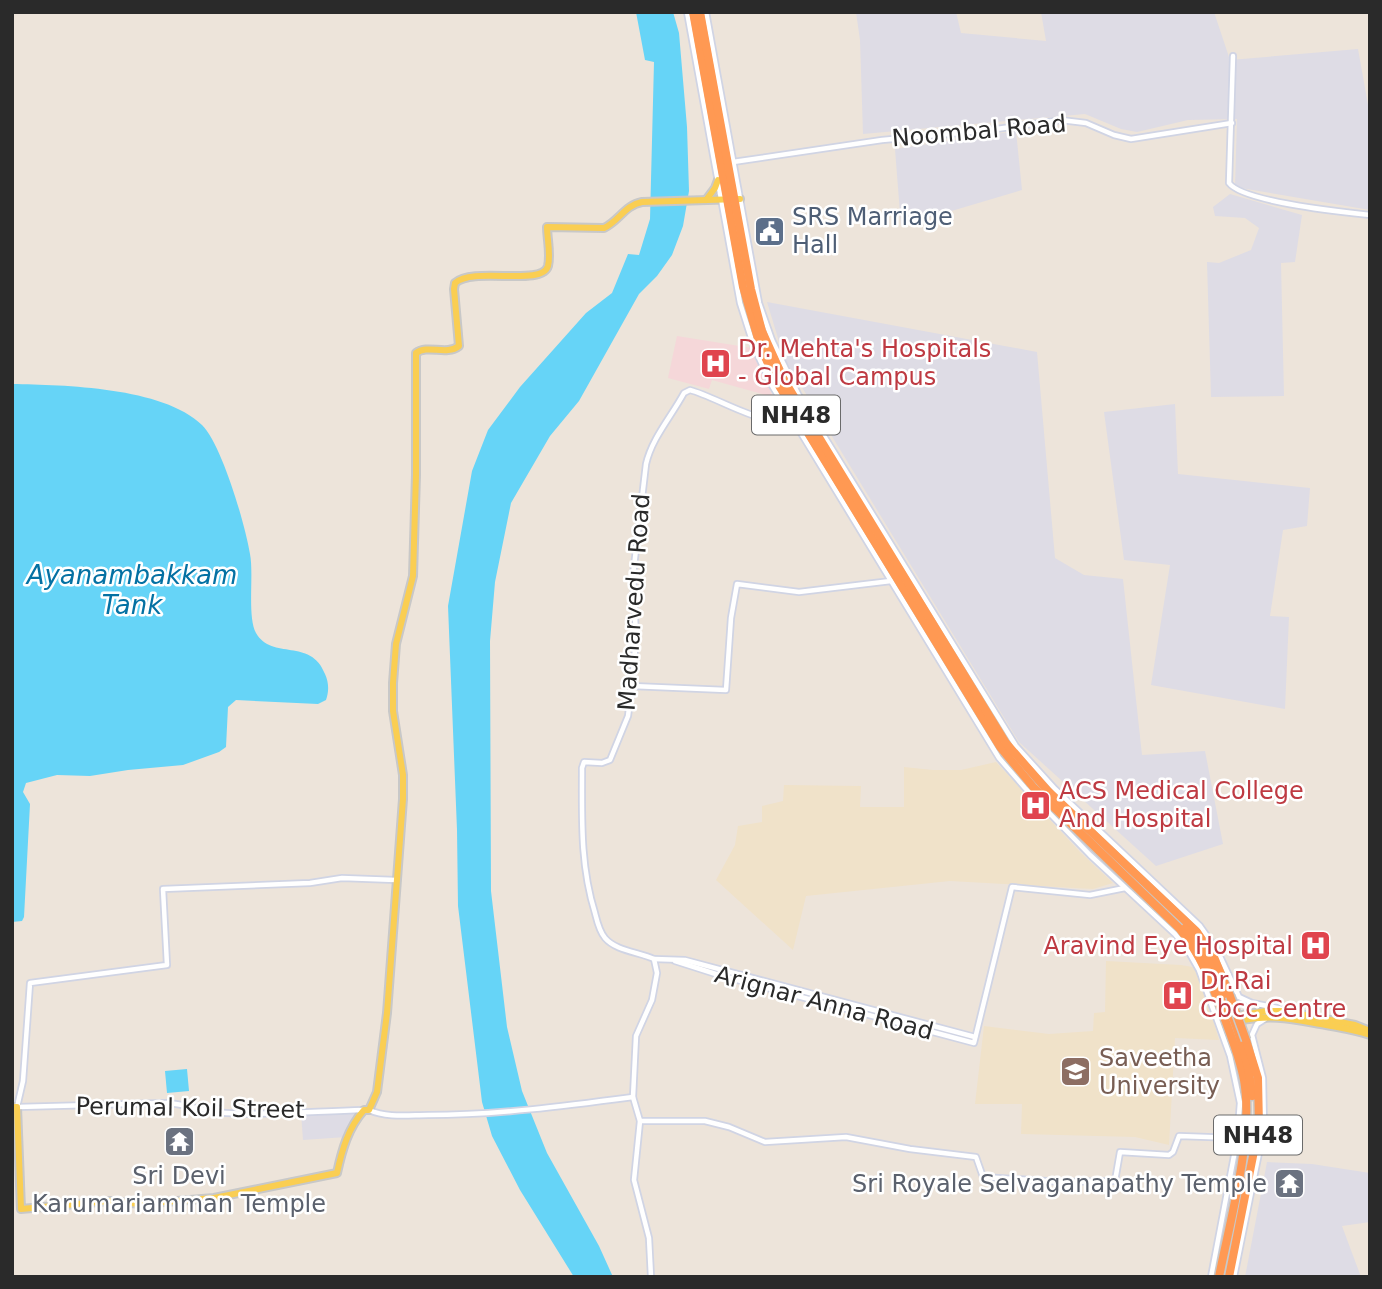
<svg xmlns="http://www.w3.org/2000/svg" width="1382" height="1289" viewBox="0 0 1382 1289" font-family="'DejaVu Sans',sans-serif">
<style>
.industrial{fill:#dedce5}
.education{fill:#f0e2c9}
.medical{fill:#f5d7d9}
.water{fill:#66d4f7}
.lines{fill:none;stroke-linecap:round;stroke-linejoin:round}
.minor-casing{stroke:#d0d4e4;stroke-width:8}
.major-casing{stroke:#c8c8c8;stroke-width:10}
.highway-casing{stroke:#c8c8c8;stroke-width:11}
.minor{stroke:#fff;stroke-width:4.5}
.major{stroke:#face52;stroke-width:6}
.highway{stroke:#ff9953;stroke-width:8}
.highway-bridge-casing{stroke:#c8c8c8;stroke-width:11;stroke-linecap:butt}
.highway-bridge{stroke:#ff9953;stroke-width:8}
.labels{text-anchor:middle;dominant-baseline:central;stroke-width:5;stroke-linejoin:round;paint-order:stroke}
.shield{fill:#fff;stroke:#6a6a6a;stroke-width:2}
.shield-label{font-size:23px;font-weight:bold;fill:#2a2a2a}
.street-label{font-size:24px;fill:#2a2a2a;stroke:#fff}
.service-label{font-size:24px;fill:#4e5e75;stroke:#fff;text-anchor:start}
.health-label{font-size:24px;fill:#be3a42;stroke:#fff;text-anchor:start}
.education-label{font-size:24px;fill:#785e54;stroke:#fff;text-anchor:start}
.worship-label{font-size:24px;fill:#5b616d;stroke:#fff}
.water-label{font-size:26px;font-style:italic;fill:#0471a3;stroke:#fff}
</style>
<rect width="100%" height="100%" fill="#ede4da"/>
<!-- industrial -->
<g class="industrial">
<polygon points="856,12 956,12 961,33 1046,41 1041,12 1214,12 1230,60 1358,49 1370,116 1370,210 1235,187 1237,119 1188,120 1137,132 1121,129 1085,114 863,134 860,40"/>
<polygon points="1016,131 1022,190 901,226 895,149"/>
<polygon points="1230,194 1302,215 1295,262 1281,263 1284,396 1211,397 1207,262 1219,263 1251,250 1259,228 1245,218 1215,216 1213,207"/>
<polygon points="767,302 1037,352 1055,558 1084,575 1123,579 1142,755 1205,751 1223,844 1156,866 1019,742 784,358"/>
<polygon points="1175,404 1178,474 1310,488 1307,526 1283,530 1270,616 1289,617 1285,709 1151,685 1170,565 1124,560 1104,412"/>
<polygon points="360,1111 346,1137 303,1140 301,1113"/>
<polygon points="1267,1162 1312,1164 1370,1173 1370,1222 1342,1226 1361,1277 1245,1277"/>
</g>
<!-- education -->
<g class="education">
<polygon points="996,762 1080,852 1113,883 1093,889 950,881 806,896 793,950 716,880 735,845 738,826 762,822 762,806 783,801 784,785 861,786 860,807 904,807 904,767 933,770 961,770"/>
<polygon points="1106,961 1181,965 1198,968 1219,1040 1175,1038 1169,1145 1135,1137 1021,1134 1022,1104 975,1104 984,1026 1049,1034 1093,1031 1094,1013 1105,1012"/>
</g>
<!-- medical -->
<polygon class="medical" points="677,336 752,348 773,397 712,380 709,389 668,378"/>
<!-- water -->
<g class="water">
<polygon points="636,12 673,12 679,33 687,127 689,191 683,226 672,255 657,276 639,294 579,401 550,436 511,503 495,582 490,641 491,891 507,1027 522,1091 547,1153 599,1246 613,1277 574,1277 520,1190 492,1136 482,1102 458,906 457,830 448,606 472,471 488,430 520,387 586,313 612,293 628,254 639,255 650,219 654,62 645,60"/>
<path d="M12,384c52,1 151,3 190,41 20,20 43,99 48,129 4,20 -3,63 6,79 16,28 55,4 69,41 4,9 4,17 1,26l-8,4 -82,-4 -8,7 -2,40 -7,5 -36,13 -55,5 -38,6 -33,-1 -31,8 -3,9 7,12 -6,113 -2,4 -10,1z"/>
<polygon points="187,1069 189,1091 167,1093 165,1071"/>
</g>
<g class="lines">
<defs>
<g id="minor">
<polyline points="687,12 740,303 754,347 771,384 999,758 1025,788 1090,855 1175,934 1187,949 1199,970 1230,1056 1240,1103 1237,1140 1211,1277"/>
<polyline points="706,12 759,303 772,340 798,394 1016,746 1055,789 1200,926 1217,950 1239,997 1252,1003 1283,1009"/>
<path d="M1233,56l-4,127c14,19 114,29 141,32"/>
<polyline points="733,162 882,140 982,131 1061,120 1086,123 1114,135 1131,139 1232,123"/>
<polyline points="632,686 726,690 731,618 737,584 799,592 891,581"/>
<polyline points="654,959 685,960 975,1037"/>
<polyline points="675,961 722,976 974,1043 1012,887 1090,895 1125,888"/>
<path d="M363,1110c-45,1 -92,6 -137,3 -21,-1 -39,-9 -59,-10l-150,4 6,-26 7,-98 137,-18 -4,-76 147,-6 32,-5 54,2"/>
<path d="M369,1110c18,8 40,5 59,5 68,0 137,-9 205,-18"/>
<polyline points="640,1121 705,1121 729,1127 765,1142 846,1137 910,1149 976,1157 983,1177 1062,1182 1115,1181 1120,1152 1169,1155 1173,1152 1179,1136 1237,1138"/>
<path d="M651,1277l-2,-39 -15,-58 6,-59 -7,-24 3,-61 16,-36 5,-27 -3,-14c-15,-7 -38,-8 -49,-21 -6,-7 -8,-17 -10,-25 -15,-48 -13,-95 -13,-145l2,-6 18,1 8,-3 18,-44 4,-30 4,-49 -3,-62 13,-111c6,-26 25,-47 38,-71l6,-3c27,7 75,39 102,29"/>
<polyline points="1234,1277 1264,1128 1263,1078 1252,1035 1257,1024 1265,1019"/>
</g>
<g id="major">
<polyline points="706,200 715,188 718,180"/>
<polyline points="1236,1016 1267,1011 1285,1011 1355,1025 1370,1031"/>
<path d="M1238,1021c36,-7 53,-2 88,4 15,3 29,5 44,10"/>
<path d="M12,1107h5l4,102 89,-8 31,3 73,-6 123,-25c5,-23 11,-45 27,-63h5l8,-18 10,-79 16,-214v-24l-10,-64v-28l3,-39 17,-68 3,-101v-122c12,-9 30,3 43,-7l-5,-57 1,-6c19,-17 87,4 93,-17 3,-12 -1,-28 -1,-39l57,1c15,-7 21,-23 38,-26l98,-3"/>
</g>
<g id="highway">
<path d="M693,12l50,275 17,59 16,35 224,366 34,41 145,140c22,27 32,54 44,86 8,22 17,44 21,66 10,57 -14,140 -25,197"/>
<polyline points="700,12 751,289 762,331 784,380 1006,743 1048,791 1197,932 1214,957 1230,996"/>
<path d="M1185,928c31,32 64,123 67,168"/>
<polyline points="1229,1277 1259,1126 1258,1078 1246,1040"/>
</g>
</defs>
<!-- minor casing -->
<use href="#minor" class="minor-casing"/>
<!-- major casing -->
<use href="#major" class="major-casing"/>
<!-- highway casing -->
<use href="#highway" class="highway-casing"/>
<!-- minor -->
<use href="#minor" class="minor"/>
<!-- major -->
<use href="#major" class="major"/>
<!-- highway -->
<use href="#highway" class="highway"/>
<defs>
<polyline id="highway-bridge" points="1230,996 1246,1040"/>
</defs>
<!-- highway-bridge casing -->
<use href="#highway-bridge" class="highway-bridge-casing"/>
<!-- highway-bridge -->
<use href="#highway-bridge" class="highway-bridge"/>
</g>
<!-- icons -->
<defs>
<symbol id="civic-square" viewBox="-11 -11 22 22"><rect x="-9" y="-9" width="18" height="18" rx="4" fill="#5c6f8a" stroke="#fff"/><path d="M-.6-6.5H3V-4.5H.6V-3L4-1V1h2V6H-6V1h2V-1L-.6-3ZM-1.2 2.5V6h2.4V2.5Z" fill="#fff"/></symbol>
<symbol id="hospital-square" viewBox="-11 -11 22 22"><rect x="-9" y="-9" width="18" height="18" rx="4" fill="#e0444e" stroke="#fff"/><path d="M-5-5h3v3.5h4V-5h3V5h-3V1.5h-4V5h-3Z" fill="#fff"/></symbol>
<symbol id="university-square" viewBox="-11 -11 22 22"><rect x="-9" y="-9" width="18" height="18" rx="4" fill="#8d6e63" stroke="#fff"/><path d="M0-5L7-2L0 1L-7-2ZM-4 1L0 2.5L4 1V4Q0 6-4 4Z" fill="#fff"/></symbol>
<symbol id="temple-square" viewBox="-11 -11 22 22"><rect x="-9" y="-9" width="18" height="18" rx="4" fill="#6b7280" stroke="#fff"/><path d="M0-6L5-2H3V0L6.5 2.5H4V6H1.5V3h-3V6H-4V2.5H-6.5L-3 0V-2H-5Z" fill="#fff"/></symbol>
</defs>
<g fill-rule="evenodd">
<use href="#civic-square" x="752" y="214" width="35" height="35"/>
<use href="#hospital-square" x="698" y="346" width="35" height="35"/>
<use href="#hospital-square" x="1018" y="788" width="35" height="35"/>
<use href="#hospital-square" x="1298" y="928" width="35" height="35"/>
<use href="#hospital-square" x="1160" y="978" width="35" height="35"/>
<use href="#university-square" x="1058" y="1054" width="35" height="35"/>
<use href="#temple-square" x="162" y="1124" width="35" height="35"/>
<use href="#temple-square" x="1272" y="1166" width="35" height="35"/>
</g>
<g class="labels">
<!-- shield labels -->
<g class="shield">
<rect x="752" y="395.5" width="88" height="39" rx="5"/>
<rect x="1214" y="1115.5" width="88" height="39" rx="5"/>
</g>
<g class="shield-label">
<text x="796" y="415">NH48</text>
<text x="1258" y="1135">NH48</text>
</g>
<!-- street labels -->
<g class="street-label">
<text transform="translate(979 131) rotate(-5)">Noombal Road</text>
<text transform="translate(634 602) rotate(-86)">Madharvedu Road</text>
<text transform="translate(824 1003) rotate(15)">Arignar Anna Road</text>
<text transform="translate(190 1108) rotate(1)">Perumal Koil Street</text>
</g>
<!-- service labels -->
<g class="service-label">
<text x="792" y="217">SRS Marriage<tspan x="792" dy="28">Hall</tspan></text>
</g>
<!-- health labels -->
<g class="health-label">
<text x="738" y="349">Dr. Mehta's Hospitals<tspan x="738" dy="28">- Global Campus</tspan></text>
<text x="1059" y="791">ACS Medical College<tspan x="1059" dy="28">And Hospital</tspan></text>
<text x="1293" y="946" text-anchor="end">Aravind Eye Hospital</text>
<text x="1200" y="981">Dr.Rai<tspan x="1200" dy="28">Cbcc Centre</tspan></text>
</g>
<!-- education labels -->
<g class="education-label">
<text x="1099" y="1058">Saveetha<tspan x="1099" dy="28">University</tspan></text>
</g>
<!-- worship labels -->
<g class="worship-label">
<text x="179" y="1176">Sri Devi<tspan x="179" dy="28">Karumariamman Temple</tspan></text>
<text x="1267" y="1184" text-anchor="end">Sri Royale Selvaganapathy Temple</text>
</g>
<!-- water labels -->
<g class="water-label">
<text x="132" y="575">Ayanambakkam<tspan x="132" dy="30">Tank</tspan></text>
</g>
</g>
<!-- border -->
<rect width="1382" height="1289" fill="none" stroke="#2a2a2a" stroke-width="28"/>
</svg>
